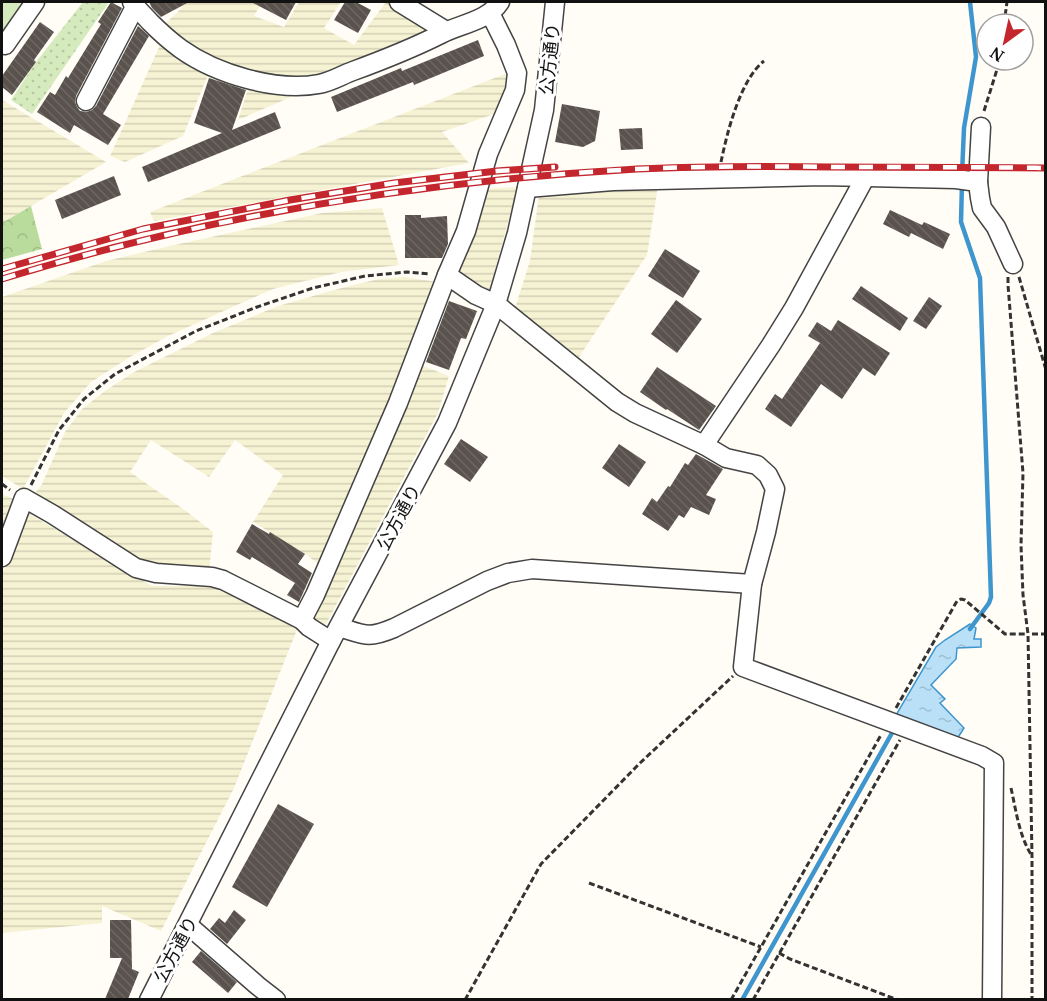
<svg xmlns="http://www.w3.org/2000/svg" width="1047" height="1001" viewBox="0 0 1047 1001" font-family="'Noto Serif','Noto Sans JP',serif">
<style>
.farmland{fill:url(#farmland-rules)}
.grass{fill:url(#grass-dots)}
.forest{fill:url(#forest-crowns)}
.park{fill:#d5ebbd}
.water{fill:url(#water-ripples);stroke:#3f96cf;stroke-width:1.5}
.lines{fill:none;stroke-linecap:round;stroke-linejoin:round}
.stream{stroke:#3f96cf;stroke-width:4.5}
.building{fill:url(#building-back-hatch)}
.minor-casing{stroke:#444;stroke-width:21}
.path{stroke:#333;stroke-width:3;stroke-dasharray:6 3;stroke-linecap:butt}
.minor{stroke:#fff;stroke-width:18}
.rail-casing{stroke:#c4262e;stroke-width:7}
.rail{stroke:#fff;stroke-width:4.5;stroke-dasharray:14;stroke-linecap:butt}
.labels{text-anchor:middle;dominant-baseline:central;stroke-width:6;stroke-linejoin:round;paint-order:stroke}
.street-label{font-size:18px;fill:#111;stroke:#fff}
</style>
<defs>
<pattern id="farmland-rules" width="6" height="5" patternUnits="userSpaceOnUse" patternTransform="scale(1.5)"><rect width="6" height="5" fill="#f6f3d4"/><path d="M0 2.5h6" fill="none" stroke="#d2cfb5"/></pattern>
<pattern id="grass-dots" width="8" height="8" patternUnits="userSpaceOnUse" patternTransform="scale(1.5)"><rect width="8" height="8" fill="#d5ebbd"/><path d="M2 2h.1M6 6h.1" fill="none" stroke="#b6c8a1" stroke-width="1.8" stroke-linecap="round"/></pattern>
<pattern id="forest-crowns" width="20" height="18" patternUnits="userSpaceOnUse" patternTransform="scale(1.5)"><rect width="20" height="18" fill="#b9dc9c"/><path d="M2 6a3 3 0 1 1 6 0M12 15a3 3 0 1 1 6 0" fill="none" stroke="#9ebc85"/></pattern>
<pattern id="water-ripples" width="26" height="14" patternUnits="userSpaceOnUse" patternTransform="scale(1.5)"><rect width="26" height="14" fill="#b9e0f7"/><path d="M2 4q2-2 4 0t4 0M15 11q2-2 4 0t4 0" fill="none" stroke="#9ebfd3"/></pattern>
<pattern id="building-back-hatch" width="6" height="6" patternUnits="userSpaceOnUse" patternTransform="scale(1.5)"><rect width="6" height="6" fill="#5a524d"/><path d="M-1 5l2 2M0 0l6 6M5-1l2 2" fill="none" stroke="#6d6662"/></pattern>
</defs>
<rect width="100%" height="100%" fill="#fffdf5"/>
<!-- farmland -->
<g class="farmland">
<polygon points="184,2 262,2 254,16 284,27 299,2 341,2 324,28 354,45 386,2 391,2 440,34 321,84 238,120 251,80 158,30 181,9"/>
<polygon points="160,45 210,70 183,136 125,162 110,156"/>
<polygon points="510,72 510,92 497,113 442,132 469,163 154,221 150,212"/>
<polygon points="2,100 106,162 2,223"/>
<polygon points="658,186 647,255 579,357 515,308 530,261 539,195"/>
<polygon points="518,187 489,291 454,274 485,189"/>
<polygon points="382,208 399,265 341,272 273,289 168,336 130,357 91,382 64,413 23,489 2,476 2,297 106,261 170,246 322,213"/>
<polygon points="404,277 438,282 320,565 305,554 253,522 283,475 235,440 209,477 151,440 130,472 186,511 213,532 209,572 136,568 33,496 42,484 65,432 82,409 105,391 134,372 213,333 278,306 345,287 379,279"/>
<polygon points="418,364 449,376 438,413 325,626 312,617"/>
<polygon points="2,494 16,500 2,539"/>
<polygon points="28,513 152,586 221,586 298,627 234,788 161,931 102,906 102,923 2,933 2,573 15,549"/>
</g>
<!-- grass -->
<polygon class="grass" points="83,2 109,2 32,114 11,100 36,62"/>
<!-- forest -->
<polygon class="forest" points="31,206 42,249 2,260 2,223"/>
<!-- park -->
<polygon class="park" points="2,2 25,2 5,31 2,27"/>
<!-- water -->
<polygon class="water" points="970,624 976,628 974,639 981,639 981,647 957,648 956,659 931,685 945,699 940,703 964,728 957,739 896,715 936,647 945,640"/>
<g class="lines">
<!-- stream -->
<g class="stream">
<polyline points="962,174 964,128 976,57 970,2"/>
<polyline points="962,183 961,222 980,278 991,597 989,603 970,629"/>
<polyline points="742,1000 892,733"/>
</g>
</g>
<!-- building -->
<g class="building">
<polygon points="111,2 122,8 76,96 75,102 77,107 80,111 87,112 92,110 96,106 138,26 149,36 103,114 121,125 108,145 74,125 70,133 37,112 50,92 55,95 66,76 68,78 101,24 98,22"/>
<polygon points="149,2 189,2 161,17 152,8"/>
<polygon points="251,2 296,2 286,20"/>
<polygon points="345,2 356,2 371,10 358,33 334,20"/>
<polygon points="40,22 54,32 34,60 36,62 12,95 2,87 2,76"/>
<polygon points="478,40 484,56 414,85 413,82 337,112 331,97 401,68 402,71"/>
<polygon points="209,78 246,90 232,130 275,112 281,128 148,182 142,167 222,133 194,123"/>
<polygon points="562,104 600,111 595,141 583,147 555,142"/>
<polygon points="642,128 643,149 621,150 619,129"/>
<polygon points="114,176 121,195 62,219 55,200"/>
<polygon points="890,210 922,225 924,222 950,234 943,249 911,233 909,237 883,224"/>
<polygon points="405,215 421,215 421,218 447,216 448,244 442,258 405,258"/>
<polygon points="665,249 700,271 683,298 648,276"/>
<polygon points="861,286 908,318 900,331 852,299"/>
<polygon points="929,297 942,306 926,329 913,321"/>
<polygon points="676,300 702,319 677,353 651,334"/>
<polygon points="449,301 477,311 466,339 461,338 449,370 426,362"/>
<polygon points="838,320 890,353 875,376 863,368 842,399 821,384 791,427 765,409 775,394 782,399 820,343 808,336 817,322 831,331"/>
<polygon points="657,367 716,406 699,430 667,409 666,410 640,392"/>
<polygon points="461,439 488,457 470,482 444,464"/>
<polygon points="619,444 646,462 629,487 602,468"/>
<polygon points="696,454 723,469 706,495 716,499 709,515 691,507 684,518 679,515 668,531 642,514 652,498 657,502 668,486 670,487 685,463 688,465"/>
<polygon points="252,524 269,534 270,532 305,554 298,564 312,573 299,602 287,595 295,583 252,557 250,560 236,552"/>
<polygon points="278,804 314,824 267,907 232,887"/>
<polygon points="234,910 246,920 227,944 210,929 219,918 225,923"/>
<polygon points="110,920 131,920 132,969 139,972 128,999 105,999 122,958 110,958"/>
<polygon points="201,951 237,982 228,993 192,962"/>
</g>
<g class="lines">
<defs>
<g id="minor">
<path d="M132,2c5,7 12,13 18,20 9,9 20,19 31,27 35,25 95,43 138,35 12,-2 23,-9 34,-13 30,-11 60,-23 88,-37 19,-10 47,-13 59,-32"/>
<polyline points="399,2 446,31"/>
<polyline points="5,45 35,2"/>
<polyline points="86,101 135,7"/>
<polyline points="981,127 978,182 980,198 982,208 996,227 1013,264"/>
<polyline points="527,188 613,181 822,176 956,179 978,182"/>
<polyline points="447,275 476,295 496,304 617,402 635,413 704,445 726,458 757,465 768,475 775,489 766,532 752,584 743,667 982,756 994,763 992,1000"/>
<polyline points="704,445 771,345 794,308 866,176"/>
<polyline points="2,557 24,498 52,514 136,568 156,573 212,577 223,580 302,620 309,627 331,641"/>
<polyline points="302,620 315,595 398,403 447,275 466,231 488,154 515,90 517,73 506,45 490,13"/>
<path d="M339,627c26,8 29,12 55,1l93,-47 21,-8 24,-4 220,15"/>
<polyline points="188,925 258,986 276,1000"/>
<polyline points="149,1000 331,641 447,423 496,304 517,233 544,110 555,2"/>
</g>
</defs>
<!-- minor casing -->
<use href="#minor" class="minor-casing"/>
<!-- path -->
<g class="path">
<polyline points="1004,24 1007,2"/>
<polyline points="984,111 1000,60"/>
<path d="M721,162c6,-29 19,-82 43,-101"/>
<polyline points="1008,277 1008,285 1023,473 1021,545 1023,595 1028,634 1032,857 1032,1000"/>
<polyline points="1019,277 1046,370"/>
<polyline points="2,484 10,490"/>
<polyline points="31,485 59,430 84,399 115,374 196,331 257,307 313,288 365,276 407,272 430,274"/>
<polyline points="1032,634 1046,634"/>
<polyline points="896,708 957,601 961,599 965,600 1005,634 1026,634"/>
<path d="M1011,788c5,22 8,48 21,68"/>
<polyline points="589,883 761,947"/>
<polyline points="779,953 790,959 898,1000"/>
<polyline points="465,1000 541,864 640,763 733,676"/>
<polyline points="731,1000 881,735"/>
<polyline points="753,1000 900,740"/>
</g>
<!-- minor -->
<use href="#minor" class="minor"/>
<defs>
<g id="rail">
<polyline points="2,269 143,229 290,200 394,183 497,171 555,167"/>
<path d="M2,279c205,-63 420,-98 635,-110 66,-3 131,-3 196,-2 71,0 142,0 213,1"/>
</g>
</defs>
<!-- rail casing -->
<use href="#rail" class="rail-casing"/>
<!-- rail -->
<use href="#rail" class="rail"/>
</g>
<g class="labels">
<!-- street labels -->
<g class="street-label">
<text transform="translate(549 59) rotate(-84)">公方通り</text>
<text transform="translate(398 517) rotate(-62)">公方通り</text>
<text transform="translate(175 949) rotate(-62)">公方通り</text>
</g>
</g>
<!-- border -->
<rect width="1047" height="1001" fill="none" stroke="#111111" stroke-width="6"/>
<!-- north arrow -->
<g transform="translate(1005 42) rotate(213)"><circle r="28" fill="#ffffff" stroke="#a0a0a0" stroke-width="1.5"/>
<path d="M0-4.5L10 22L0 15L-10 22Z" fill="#c4262e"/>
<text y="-9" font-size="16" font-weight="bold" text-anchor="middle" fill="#111111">N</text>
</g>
</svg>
